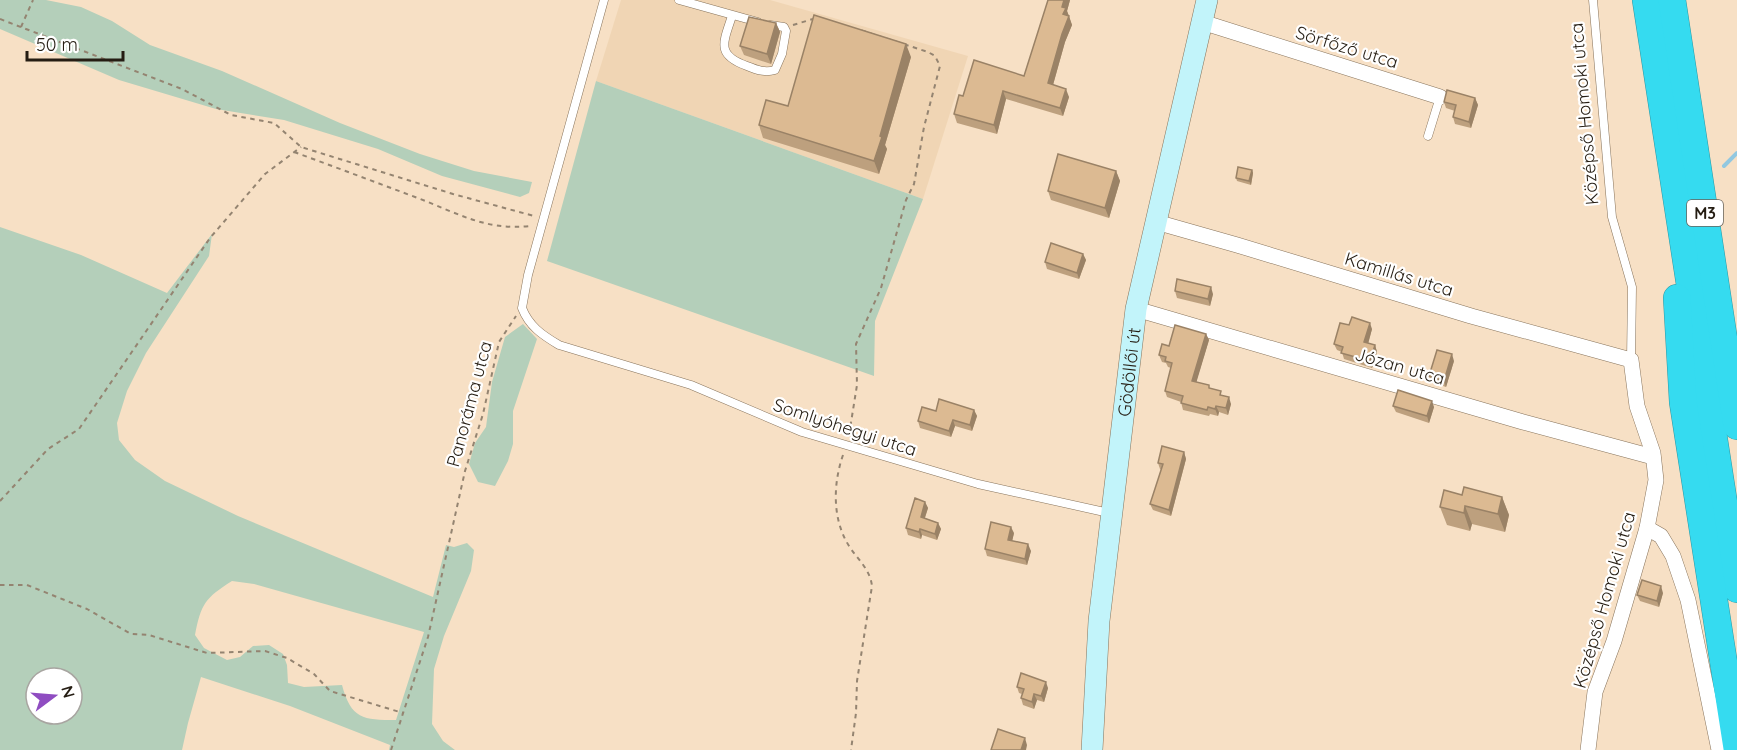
<svg xmlns="http://www.w3.org/2000/svg" width="1737" height="750" viewBox="0 0 1737 750" font-family="Quicksand,sans-serif">
<style>
.built{fill:#f0d5b4}
.green{fill:#b4cfba;fill-rule:evenodd}
.lines{fill:none;stroke-linecap:round;stroke-linejoin:round}
.stream{stroke:#92c8e0;stroke-width:4}
.service-casing{stroke:#88745c;stroke-width:9}
.minor-casing{stroke:#88745c;stroke-width:16}
.secondary-casing{stroke:#88745c;stroke-width:22}
.motorway-casing{stroke:#2f98a3;stroke-width:28}
.path{stroke:#948471;stroke-width:2;stroke-dasharray:4.5 4.5;stroke-linecap:butt}
.service{stroke:#fff;stroke-width:8}
.minor{stroke:#fff;stroke-width:15}
.secondary{stroke:#c2f4fa;stroke-width:21}
.motorway{stroke:#35dbf0;stroke-width:27}
.wall{fill:#bda07e}
.shaded-wall{fill:#9a8266}
.building{fill:#dcba92;stroke:#9a8266;stroke-width:1.5}
.labels{text-anchor:middle;dominant-baseline:central;stroke-width:4.5;stroke-linejoin:round;paint-order:stroke}
.shield{fill:#fff;stroke:#66615a;stroke-width:1.5}
.shield-label{font-size:16px;font-weight:bold;fill:#251d13}
.street-label{font-size:18px;fill:#251d13;stroke:#fff}
</style>
<rect width="100%" height="100%" fill="#f7e0c5"/>
<!-- built -->
<polygon class="built" points="621,0 770,0 968,56 923,199 596,81"/>
<!-- green -->
<g class="green">
<polygon points="0,0 46,0 81,7 112,21 150,45 222,71 340,123 420,154 474,171 532,182 529,193 520,197 442,176 378,149 284,120 216,109 119,80 0,29"/>
<polygon points="596,81 923,199 875,321 874,376 547,261"/>
<path d="M0,227l81,28 86,38 45,-59 -3,22 -63,97 -19,38 -10,32 2,17 16,20 30,21 73,35 195,81 13,-52 8,2 13,-4 7,7 -3,21 -27,65 -10,33 -2,55 11,17 12,9h-66l1,-5 -100,-39 -89,-29 -13,46 -6,27h-182zM232,581l22,3 170,48 -28,88c-33,0 -45,-1 -54,-35l-38,2 -16,-4 -1,-18 -4,-11 -14,-9 -16,1 -13,11 -13,3 -23,-12 -9,-13c6,-31 10,-37 37,-54zM36,678h36v36h-36z"/>
<polygon points="523,324 537,339 513,411 513,444 508,461 495,486 478,482 469,464 475,443 486,427 492,382 505,337"/>
</g>
<g class="lines">
<!-- stream -->
<polyline class="stream" points="1724,166 1737,153"/>
<defs>
<g id="service">
<path d="M604,0l-76,275 -6,33c7,18 20,27 37,37l132,40 111,47 176,52 131,29"/>
<polyline points="679,0 758,22"/>
<polyline points="1593,0 1612,217 1632,287 1631,360"/>
<path d="M732,16c-9,27 -16,39 15,50 10,4 18,7 28,4l7,-16 4,-23 -2,-4 -14,-2"/>
<polyline points="1428,136 1440,97"/>
</g>
<g id="minor">
<polyline points="1202,22 1440,97"/>
<polyline points="1156,222 1237,245 1471,316 1631,360 1637,406 1653,453 1656,480 1647,528 1614,641 1595,692 1588,750"/>
<polyline points="1136,309 1523,422 1653,457"/>
<polyline points="1647,528 1661,536 1673,556 1688,600 1719,750"/>
</g>
<g id="secondary">
<path id="s1" d="M1092,750l7,-129 37,-312 71,-309"/>
</g>
<g id="motorway">
<polyline points="1646,0 1737,589"/>
<polyline points="1672,0 1737,426"/>
<polyline points="1677,298 1683,402 1737,748"/>
</g>
</defs>
<!-- service casing -->
<use href="#service" class="service-casing"/>
<!-- minor casing -->
<use href="#minor" class="minor-casing"/>
<!-- secondary casing -->
<use href="#secondary" class="secondary-casing"/>
<!-- motorway casing -->
<use href="#motorway" class="motorway-casing"/>
<!-- path -->
<g class="path">
<polyline points="0,19 182,89 231,115 274,123 301,147 453,194 534,216"/>
<polyline points="793,25 813,19"/>
<polyline points="21,27 33,0"/>
<path d="M294,152c41,15 81,30 121,45 41,15 69,34 115,29"/>
<polyline points="849,435 857,385 856,344 881,288 906,200 914,184 924,127 940,66 935,56 928,52 857,29"/>
<path d="M843,455c-10,29 -11,64 6,91 9,14 21,23 23,40l-15,95 -1,32 -5,37"/>
<polyline points="0,501 48,449 79,429 210,238 265,174 301,147"/>
<polyline points="0,585 27,585 87,609 131,634 149,635 207,653 265,651 287,658 314,674 330,691 403,713"/>
<polyline points="391,750 428,637 465,471 483,414 499,342 516,316"/>
</g>
<!-- service -->
<use href="#service" class="service"/>
<!-- minor -->
<use href="#minor" class="minor"/>
<!-- secondary -->
<use href="#secondary" class="secondary"/>
<!-- motorway -->
<use href="#motorway" class="motorway"/>
</g>
<!-- wall -->
<g class="wall">
<polygon points="1048,0 1070,0 1067,11 1072,25 1065,42 1053,85 1069,97 1063,116 1006,99 997,134 957,123 954,114 963,96 1024,76"/>
<polygon points="776,23 780,32 771,64 744,55 740,46"/>
<polygon points="911,57 885,145 887,149 879,174 763,138 759,125 788,106"/>
<polygon points="1475,98 1478,105 1471,128 1455,124 1453,117 1455,111 1446,108 1444,102"/>
<polygon points="1252,170 1253,173 1251,185 1237,181 1236,178"/>
<polygon points="1116,171 1120,181 1109,218 1051,200 1048,191"/>
<polygon points="1083,254 1086,260 1079,279 1047,269 1045,262"/>
<polygon points="1175,291 1213,294 1210,306 1177,298"/>
<polygon points="1349,325 1372,329 1368,343 1375,345 1377,352 1372,368 1344,359 1342,352 1337,350 1334,344"/>
<polygon points="1206,334 1209,340 1196,382 1211,389 1223,396 1231,404 1228,415 1219,412 1218,416 1210,414 1209,416 1183,410 1181,402 1167,397 1165,391 1171,368 1168,367 1166,363 1162,362 1159,355 1169,346"/>
<polygon points="1454,361 1446,387 1431,382 1429,376"/>
<polygon points="1393,406 1434,407 1429,423 1396,412"/>
<polygon points="974,410 977,416 972,431 955,426 951,437 920,428 918,421 936,411"/>
<polygon points="1184,452 1186,459 1171,516 1153,510 1150,504 1162,470 1160,469 1158,463"/>
<polygon points="1462,495 1502,497 1509,515 1505,532 1472,524 1470,531 1447,525 1440,507"/>
<polygon points="925,502 928,508 925,518 938,523 941,529 937,540 922,535 921,539 908,535 906,528"/>
<polygon points="1014,533 1012,541 1031,551 1027,565 987,556 985,549"/>
<polygon points="1663,593 1659,607 1640,601 1637,595"/>
<polygon points="1017,687 1048,688 1044,702 1037,700 1034,709 1023,705 1021,698 1022,694 1019,693"/>
</g>
<!-- shaded-wall -->
<g class="shaded-wall">
<polygon points="1064,0 1070,0 1067,11 1069,16 1063,14 1062,7"/>
<polygon points="1069,16 1072,25 1065,42 1051,92 1048,83 1062,34"/>
<polygon points="776,23 780,32 771,64 767,54"/>
<polygon points="906,44 911,57 885,145 887,149 879,174 874,161 880,136"/>
<polygon points="1066,89 1069,97 1063,116 1060,108"/>
<polygon points="1003,91 1006,99 997,134 994,125"/>
<polygon points="1475,98 1478,105 1471,128 1469,122"/>
<polygon points="1252,170 1253,173 1251,185 1249,181"/>
<polygon points="1116,171 1120,181 1109,218 1105,208"/>
<polygon points="1083,254 1086,260 1079,279 1077,273"/>
<polygon points="1211,287 1213,294 1210,306 1208,299"/>
<polygon points="1370,323 1372,329 1367,348 1364,342"/>
<polygon points="1206,334 1209,340 1195,387 1192,381"/>
<polygon points="1375,345 1377,352 1372,368 1370,361"/>
<polygon points="1452,354 1454,361 1446,387 1444,381"/>
<polygon points="1229,397 1231,404 1228,415 1226,408"/>
<polygon points="1432,401 1434,407 1429,423 1427,416"/>
<polygon points="1216,406 1219,412 1218,416 1215,409"/>
<polygon points="974,410 977,416 972,431 970,425"/>
<polygon points="953,420 955,426 951,437 949,431"/>
<polygon points="1184,452 1186,459 1171,516 1169,510"/>
<polygon points="1502,497 1509,515 1505,532 1498,514"/>
<polygon points="925,502 928,508 923,523 921,517"/>
<polygon points="1465,506 1472,524 1470,531 1464,513"/>
<polygon points="938,523 941,529 937,540 935,534"/>
<polygon points="1011,527 1014,533 1011,546 1008,540"/>
<polygon points="920,529 922,535 921,539 919,532"/>
<polygon points="1028,544 1031,551 1027,565 1025,559"/>
<polygon points="1661,586 1663,593 1659,607 1657,601"/>
<polygon points="1046,682 1048,688 1044,702 1041,696"/>
<polygon points="1034,694 1037,700 1034,709 1032,702"/>
<polygon points="1025,738 1027,745 1026,750 1021,750"/>
</g>
<!-- building -->
<g class="building">
<polygon points="1048,0 1064,0 1062,7 1066,8 1063,14 1069,16 1062,34 1048,83 1066,89 1060,108 1003,91 994,125 954,114 959,95 963,96 974,60 1024,76"/>
<polygon points="814,15 906,44 880,136 882,137 874,161 759,125 766,100 788,106"/>
<polygon points="749,17 776,23 767,54 740,46"/>
<polygon points="1447,90 1475,98 1469,122 1453,117 1456,105 1444,102"/>
<polygon points="1058,154 1116,171 1105,208 1048,191"/>
<polygon points="1238,167 1252,170 1249,181 1236,178"/>
<polygon points="1051,243 1083,254 1077,273 1045,262"/>
<polygon points="1177,279 1211,287 1208,299 1175,291"/>
<polygon points="1352,317 1370,323 1364,342 1375,345 1370,361 1341,353 1343,347 1334,344 1340,323 1349,325"/>
<polygon points="1175,325 1206,334 1192,381 1209,385 1209,388 1221,391 1220,395 1229,397 1226,408 1216,406 1215,409 1208,407 1207,410 1181,403 1183,396 1165,391 1172,363 1165,361 1166,357 1159,355 1162,344 1169,346"/>
<polygon points="1437,350 1452,354 1444,381 1429,376"/>
<polygon points="1398,390 1432,401 1427,416 1393,406"/>
<polygon points="939,399 974,410 970,425 953,420 949,431 918,421 922,407 936,411"/>
<polygon points="1162,446 1184,452 1169,510 1150,504 1163,464 1158,463"/>
<polygon points="1464,487 1502,497 1498,514 1465,506 1464,513 1440,507 1444,490 1462,495"/>
<polygon points="915,498 925,502 921,517 938,523 935,534 920,529 919,532 906,528"/>
<polygon points="991,522 1011,527 1008,540 1028,544 1025,559 985,549"/>
<polygon points="1642,580 1661,586 1657,601 1637,595"/>
<polygon points="1021,673 1046,682 1041,696 1034,694 1032,702 1021,698 1024,689 1017,687"/>
<polygon points="998,729 1025,738 1021,750 991,750"/>
</g>
<g class="labels">
<!-- shield labels -->
<rect class="shield" x="1687" y="200" width="36" height="26" rx="4.5"/>
<g class="shield-label">
<text x="1705" y="213">M3</text>
</g>
<!-- street labels -->
<g class="street-label">
<text transform="translate(1347 47) rotate(17)">Sörfőző utca</text>
<text transform="translate(1584 114) rotate(-95)">Középső Homoki utca</text>
<text transform="translate(1399 274) rotate(17)">Kamillás utca</text>
<text transform="translate(1400 366) rotate(16)">Józan utca</text>
<text stroke="none"><textPath href="#s1" startOffset="380">Gödöllői út</textPath></text>
<text transform="translate(469 404) rotate(-75)">Panoráma utca</text>
<text transform="translate(845 427) rotate(18)">Somlyóhegyi utca</text>
<text transform="translate(1604 600) rotate(-74)">Középső Homoki utca</text>
</g>
</g>
<!-- north arrow -->
<g transform="translate(54 696) rotate(74)"><circle r="28" fill="#ffffff" stroke="#a8a5a1" stroke-width="1.5"/>
<path d="M0-4.5L10 22L0 15L-10 22Z" fill="#8f4dc1"/>
<text y="-9" font-size="16" font-weight="bold" text-anchor="middle" fill="#251d13">N</text>
</g>
<!-- scale -->
<path d="M27 51v9h96v-9" fill="none" stroke="#251d13" stroke-width="3"/>
<text x="36" y="51" font-size="18" fill="#251d13" stroke="#ffffff" stroke-width="4.5" paint-order="stroke">50 m</text>
</svg>
